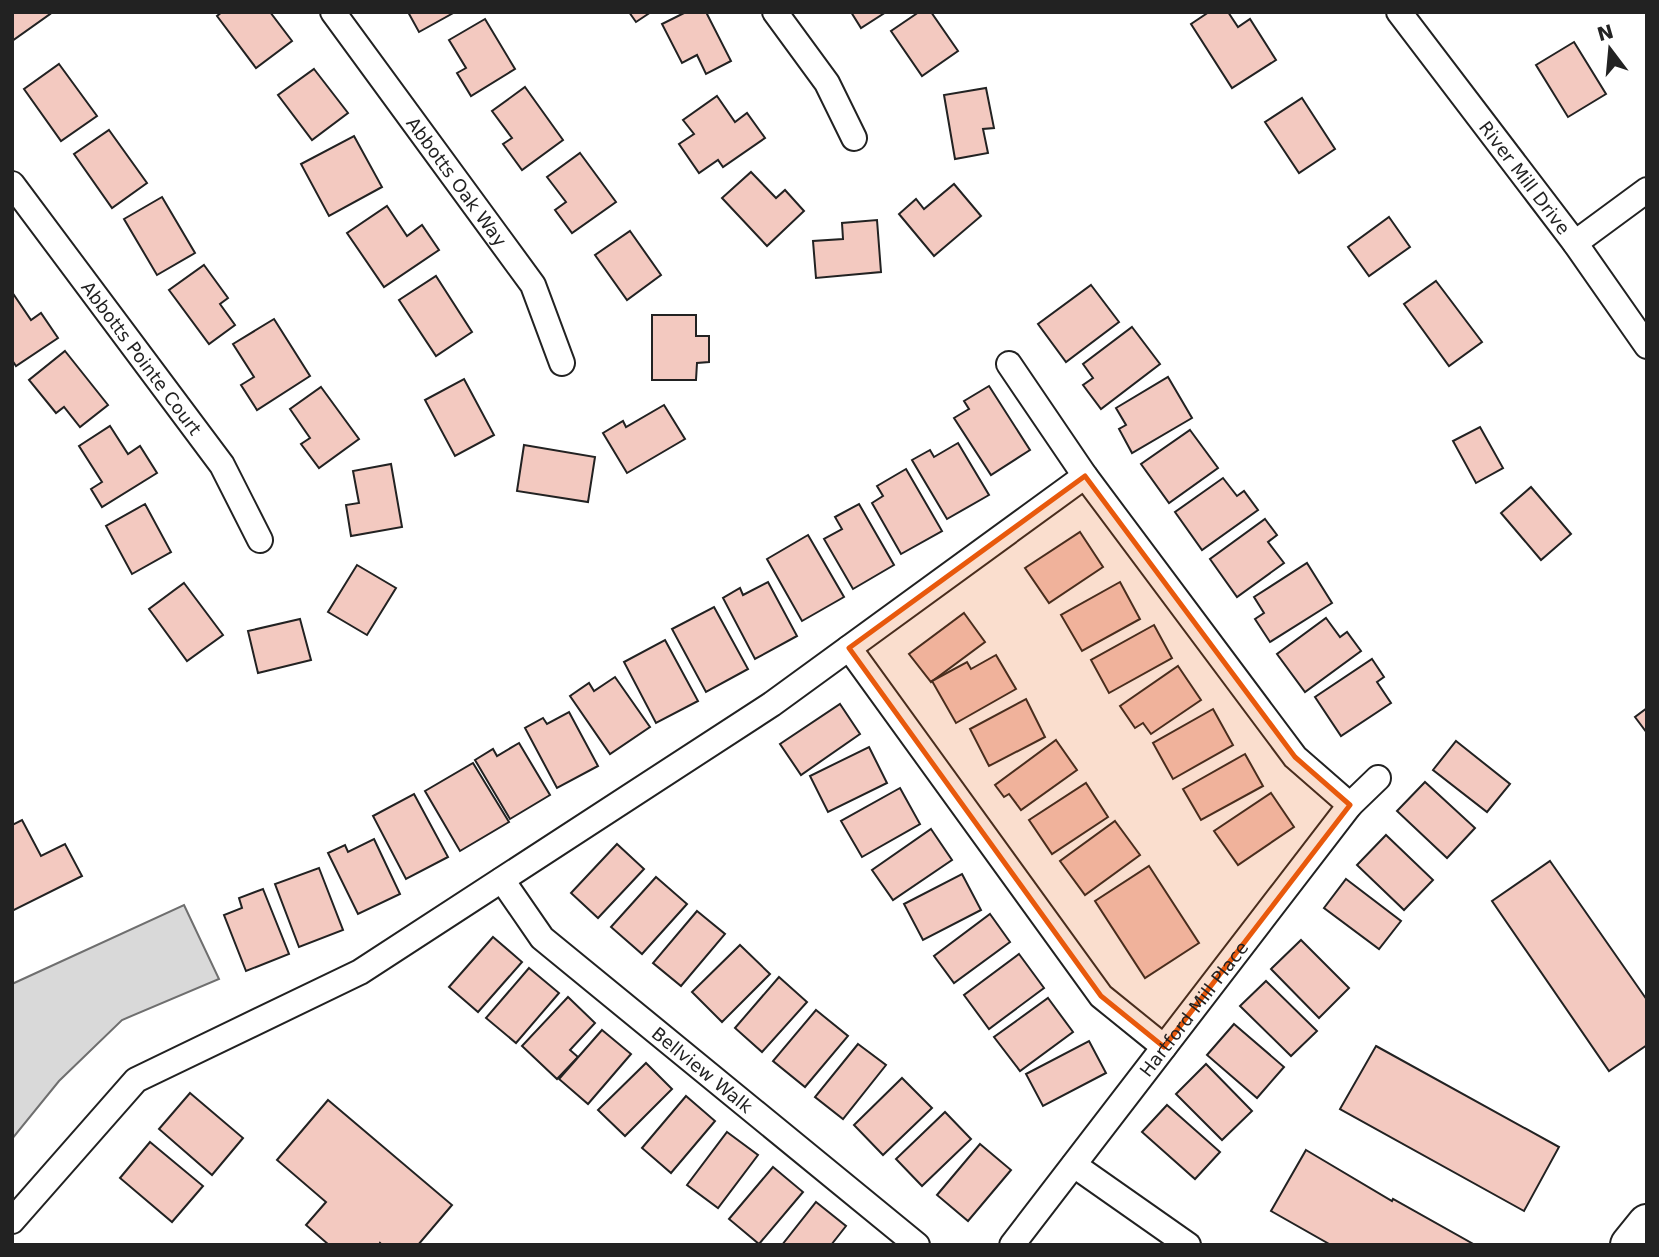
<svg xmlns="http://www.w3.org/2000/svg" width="1659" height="1257" viewBox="0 0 1659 1257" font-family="'DejaVu Sans',sans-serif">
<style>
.water{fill:#d9d9d9;stroke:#6f6f6f;stroke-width:2}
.building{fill:#f3c9c0;stroke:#222;stroke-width:2}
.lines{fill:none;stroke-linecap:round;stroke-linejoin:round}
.street-casing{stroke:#222;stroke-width:28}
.highway-casing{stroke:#222;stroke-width:42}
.street{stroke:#fff;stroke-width:24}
.highway{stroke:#fff;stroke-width:38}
.marked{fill:#e8590c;fill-opacity:0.2;stroke:#e8590c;stroke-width:5;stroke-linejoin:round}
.labels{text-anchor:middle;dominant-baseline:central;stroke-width:5;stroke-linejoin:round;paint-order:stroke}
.street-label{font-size:18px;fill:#222;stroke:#fff}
</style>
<rect width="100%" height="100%" fill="#fff"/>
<!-- water -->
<polygon class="water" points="184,905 219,979 122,1020 59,1081 12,1139 12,984"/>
<!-- building -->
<g class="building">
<polygon points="12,12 48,12 50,14 12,41"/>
<polygon points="222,12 270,12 292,41 256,68 217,16"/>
<polygon points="408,12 455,12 419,32"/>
<polygon points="629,12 651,12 636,22"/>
<polygon points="686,12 706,12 731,61 706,74 697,55 682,63 662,24"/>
<polygon points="851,12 886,12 861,28"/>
<polygon points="919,12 931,12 958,51 922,76 891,31"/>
<polygon points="1209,12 1228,12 1238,27 1250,19 1276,60 1232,88 1191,24"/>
<polygon points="485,19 515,69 471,96 457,73 466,68 449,40"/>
<polygon points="1574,42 1606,94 1568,117 1536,65"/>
<polygon points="59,64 97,116 61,141 24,89"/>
<polygon points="314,69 348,113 312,140 278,95"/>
<polygon points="525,87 563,140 522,170 503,144 512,138 492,111"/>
<polygon points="986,88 994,128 983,129 988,153 955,159 944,95"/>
<polygon points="717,96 735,122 747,113 765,138 723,167 718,160 699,173 679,144 694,134 683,120"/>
<polygon points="1302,98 1335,149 1299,173 1265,122"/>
<polygon points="109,130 147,183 112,208 74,154"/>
<polygon points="354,136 382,187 329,216 301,164"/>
<polygon points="580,153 616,202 572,233 555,210 566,202 547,177"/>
<polygon points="751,172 776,198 785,190 804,211 767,246 722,198"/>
<polygon points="954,184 981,216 934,256 899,214 916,199 924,209"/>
<polygon points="162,197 195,253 157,275 124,219"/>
<polygon points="387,206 407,236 422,225 439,250 384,287 347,233"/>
<polygon points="1389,217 1410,247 1369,276 1348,247"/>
<polygon points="877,220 881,272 816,278 813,241 843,239 842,223"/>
<polygon points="630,231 661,275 627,300 595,255"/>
<polygon points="204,265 228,298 220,304 235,325 209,344 169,290"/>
<polygon points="436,276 472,332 436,356 399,300"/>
<polygon points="1436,281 1482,342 1449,366 1404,304"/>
<polygon points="1091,285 1119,322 1066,362 1038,324"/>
<polygon points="12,292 31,320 41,313 58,338 16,366 12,360"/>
<polygon points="652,315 696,315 696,336 709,336 709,362 697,363 696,380 652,380"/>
<polygon points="274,319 310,376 257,410 241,385 254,377 233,344"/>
<polygon points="1132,327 1160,364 1101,409 1083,385 1093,378 1083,364"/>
<polygon points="65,351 108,405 80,427 64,407 56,413 29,380"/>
<polygon points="1168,377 1192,418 1132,453 1119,429 1126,425 1116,408"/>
<polygon points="464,379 494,435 455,456 425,400"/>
<polygon points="989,386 1030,450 991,475 954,418 969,409 964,401"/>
<polygon points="321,387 359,439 319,468 301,444 310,438 290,409"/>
<polygon points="664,405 685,439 627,473 603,433 623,421 626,427"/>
<polygon points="110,426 128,454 140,446 157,473 102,507 91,489 102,482 79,446"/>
<polygon points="1480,427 1503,468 1476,483 1453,441"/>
<polygon points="1190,430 1218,468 1169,503 1141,464"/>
<polygon points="958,443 989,495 947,519 912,460 930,450 934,457"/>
<polygon points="524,445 595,457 588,502 517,491"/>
<polygon points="391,464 402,527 351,536 346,505 359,503 353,471"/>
<polygon points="906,469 942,531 901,554 872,503 883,496 877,486"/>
<polygon points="1223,478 1237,496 1244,491 1258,510 1202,550 1175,512"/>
<polygon points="1531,487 1571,534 1541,560 1501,513"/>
<polygon points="145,504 171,552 132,574 106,526"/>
<polygon points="859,504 894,565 853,589 824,539 842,529 835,517"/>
<polygon points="1265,519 1277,535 1268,542 1284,563 1237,597 1210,559"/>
<polygon points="1080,532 1103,567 1049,603 1025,568"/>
<polygon points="808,535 844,597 802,621 767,559"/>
<polygon points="1307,563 1332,603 1270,642 1255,619 1264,613 1254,597"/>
<polygon points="357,565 396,588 367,635 328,612"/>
<polygon points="768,582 797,636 755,659 723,598 740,588 743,595"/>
<polygon points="1120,582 1140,619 1082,651 1061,615"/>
<polygon points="184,583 223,635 187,661 149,609"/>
<polygon points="714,607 748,669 706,692 672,629"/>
<polygon points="964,613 985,642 931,682 909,654"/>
<polygon points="1326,618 1340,637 1347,632 1361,651 1305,692 1277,654"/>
<polygon points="300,619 311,660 258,673 248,631"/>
<polygon points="1154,625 1172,658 1109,693 1091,660"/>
<polygon points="665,640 698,701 656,723 624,662"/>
<polygon points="996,655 1016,689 956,723 932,681 967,662 971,669"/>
<polygon points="1372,659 1384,677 1377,682 1391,703 1341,736 1315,697"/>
<polygon points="1178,666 1201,700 1151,734 1143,723 1135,728 1120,706"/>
<polygon points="615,677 650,727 610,754 570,696 589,683 594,691"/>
<polygon points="1026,699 1045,737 989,766 970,729"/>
<polygon points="840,704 860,734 801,775 780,744"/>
<polygon points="1647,708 1647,733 1635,717"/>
<polygon points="1213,709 1233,745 1173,779 1153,743"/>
<polygon points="569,712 598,766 557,788 525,728 543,718 547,724"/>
<polygon points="1056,740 1077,770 1021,810 1009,794 1004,797 995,785"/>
<polygon points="1456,741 1510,784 1487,812 1433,770"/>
<polygon points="519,743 550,795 510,819 475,760 493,749 497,756"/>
<polygon points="869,747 887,783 828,812 810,776"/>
<polygon points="1245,754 1263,786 1201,820 1183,789"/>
<polygon points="473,763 509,822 460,851 425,791"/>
<polygon points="1425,782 1475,828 1447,858 1397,811"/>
<polygon points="1086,783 1108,817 1052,854 1029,820"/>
<polygon points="900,788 920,824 862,857 841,821"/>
<polygon points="1271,793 1294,827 1238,865 1214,831"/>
<polygon points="414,794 448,857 406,879 373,816"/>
<polygon points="22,820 41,856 65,844 82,876 12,911 12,825"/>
<polygon points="1115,821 1140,855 1085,895 1060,861"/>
<polygon points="931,829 952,860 893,900 872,870"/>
<polygon points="1386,835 1433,880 1404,910 1357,865"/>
<polygon points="374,839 400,894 358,914 328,853 345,845 348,852"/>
<polygon points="617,844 644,869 598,918 571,893"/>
<polygon points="1550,861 1647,1000 1647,1045 1609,1071 1492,901"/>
<polygon points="1149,866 1199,943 1145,978 1095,901"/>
<polygon points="319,868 343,930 299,947 275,884"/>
<polygon points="962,874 981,910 923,940 904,904"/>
<polygon points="656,877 687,904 642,954 611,927"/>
<polygon points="1346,879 1401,921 1379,949 1324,908"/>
<polygon points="263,889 289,954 246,971 224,915 242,908 239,898"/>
<polygon points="697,911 725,934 681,986 653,963"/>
<polygon points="990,914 1010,942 954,983 934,956"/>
<polygon points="493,937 522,962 478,1012 449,987"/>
<polygon points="1301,940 1349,988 1319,1018 1271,969"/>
<polygon points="740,945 770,974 722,1022 692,992"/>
<polygon points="1019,954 1044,988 989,1029 964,995"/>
<polygon points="529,968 559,993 516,1043 486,1018"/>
<polygon points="779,977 807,1002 762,1052 735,1028"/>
<polygon points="1266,981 1317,1031 1291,1056 1240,1006"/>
<polygon points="568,997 595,1023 570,1050 578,1057 557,1079 522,1046"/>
<polygon points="1048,998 1073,1032 1020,1071 994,1037"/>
<polygon points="816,1010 848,1036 805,1087 773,1061"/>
<polygon points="1234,1024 1284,1067 1257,1098 1207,1055"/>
<polygon points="602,1030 631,1054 588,1104 559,1079"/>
<polygon points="1089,1041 1106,1073 1043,1106 1026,1074"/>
<polygon points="858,1044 886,1065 843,1119 815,1097"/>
<polygon points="1376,1046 1559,1147 1524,1211 1340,1109"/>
<polygon points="646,1063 672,1089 625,1136 598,1110"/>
<polygon points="1206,1064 1252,1111 1222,1140 1176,1094"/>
<polygon points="902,1078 932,1108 883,1155 854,1125"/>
<polygon points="190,1093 243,1138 212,1175 159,1129"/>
<polygon points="686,1096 715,1121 671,1173 642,1148"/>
<polygon points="328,1100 452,1205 418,1245 382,1245 380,1243 379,1245 329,1245 306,1225 326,1202 277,1160"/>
<polygon points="1167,1105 1220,1152 1195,1179 1142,1132"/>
<polygon points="945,1112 971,1139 922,1186 896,1159"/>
<polygon points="727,1132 758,1155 718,1208 687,1185"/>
<polygon points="150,1142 203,1186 172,1222 120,1178"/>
<polygon points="980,1144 1011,1170 968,1221 937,1195"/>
<polygon points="1306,1150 1392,1201 1393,1199 1475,1245 1331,1245 1271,1211"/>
<polygon points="773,1167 803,1192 759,1244 729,1219"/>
<polygon points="816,1202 846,1226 831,1245 782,1245"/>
</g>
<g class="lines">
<defs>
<g id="street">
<path id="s1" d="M333,12l200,273 29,78"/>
<polyline points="775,12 827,83 854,138"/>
<path id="s2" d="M1399,12l176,231 72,103"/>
<path id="s3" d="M12,184l210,281 38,75"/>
<polyline points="1575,243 1647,190"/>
<polyline points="1009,364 1085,476 1295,757 1350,805"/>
<polyline points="849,648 1101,996 1164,1047"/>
<path id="s4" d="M502,880l40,58 375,307"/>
<polyline points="1074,1165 1188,1245"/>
<polyline points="12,1221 136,1080 360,972 772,704 1085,476"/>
<path id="s5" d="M1012,1245l338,-440 28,-27"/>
</g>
<polyline id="highway" points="1630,1245 1647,1224"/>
</defs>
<!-- street casing -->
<use href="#street" class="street-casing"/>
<!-- highway casing -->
<use href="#highway" class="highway-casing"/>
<!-- street -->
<use href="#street" class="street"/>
<!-- highway -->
<use href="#highway" class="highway"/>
</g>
<!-- marked area -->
<path class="marked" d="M1085,476l210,281 55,48 -186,242 -63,-51 -252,-348z"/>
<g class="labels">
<!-- street labels -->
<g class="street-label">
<text stroke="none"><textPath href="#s2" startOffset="208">River Mill Drive</textPath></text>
<text stroke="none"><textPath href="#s1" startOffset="210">Abbotts Oak Way</textPath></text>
<text stroke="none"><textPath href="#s3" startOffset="217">Abbotts Pointe Court</textPath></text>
<text stroke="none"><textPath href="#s5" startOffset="298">Hartford Mill Place</textPath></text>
<text stroke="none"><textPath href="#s4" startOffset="278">Bellview Walk</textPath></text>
</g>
</g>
<!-- border -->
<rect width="1659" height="1257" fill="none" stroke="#222222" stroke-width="28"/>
<!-- north arrow -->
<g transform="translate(1610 49) rotate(344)" stroke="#ffffff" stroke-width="5" paint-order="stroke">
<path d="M0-5L12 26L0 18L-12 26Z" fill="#222222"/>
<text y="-10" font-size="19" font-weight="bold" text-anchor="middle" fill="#222222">N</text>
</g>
</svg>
